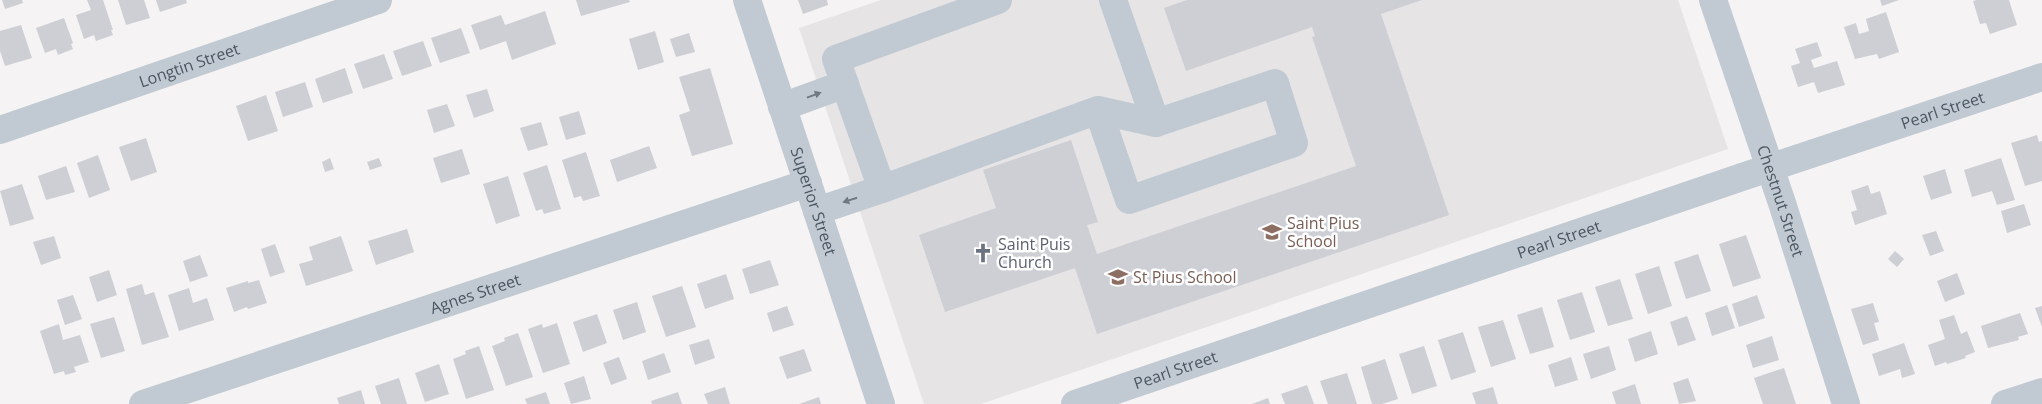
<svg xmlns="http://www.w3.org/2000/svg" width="2042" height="404" viewBox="0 0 2042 404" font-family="'Open Sans',sans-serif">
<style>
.education{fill:#e6e4e5}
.building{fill:#cdcfd5}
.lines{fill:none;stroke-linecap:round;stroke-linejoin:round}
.minor{stroke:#c1cad2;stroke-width:28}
.oneway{fill:#6e7983}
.labels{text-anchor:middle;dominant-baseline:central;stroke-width:5;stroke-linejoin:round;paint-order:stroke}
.street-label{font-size:16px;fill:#4a5661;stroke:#fff}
.education-label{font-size:16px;fill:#785e54;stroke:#fff;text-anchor:start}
.worship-label{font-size:16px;fill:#5b616d;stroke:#fff;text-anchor:start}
</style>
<rect width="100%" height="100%" fill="#f5f3f3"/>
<!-- education -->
<polygon class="education" points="881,0 1678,0 1728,149 981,404 924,404 799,28"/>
<!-- building -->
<g class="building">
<polygon points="2,0 22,0 23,3 5,9"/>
<polygon points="87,0 103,0 113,30 111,30 113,35 96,41 94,35 84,39 76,15 91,10"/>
<polygon points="118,0 144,0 150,18 126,25"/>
<polygon points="156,0 186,0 187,3 160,12"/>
<polygon points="576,0 629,0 630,2 581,16"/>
<polygon points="798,0 827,0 828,5 803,14"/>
<polygon points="1187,0 1422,0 1381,14 1449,215 1097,334 1075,268 945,312 919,235 996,208 983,170 1071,140 1098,222 1087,225 1097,254 1356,166 1312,37 1315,36 1312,27 1186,71 1164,8"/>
<polygon points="1880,0 1899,0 1882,6"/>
<polygon points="1977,0 2009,0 2017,25 1990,34 1986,23 1980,24 1973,1"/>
<polygon points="545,11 556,44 512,60 506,41 480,50 471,25 501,15 505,25"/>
<polygon points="1886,12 1899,52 1879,59 1877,54 1855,59 1844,27 1856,23 1859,34 1869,31 1866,19"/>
<polygon points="64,18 73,43 71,44 73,49 58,55 56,49 45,53 36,28"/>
<polygon points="21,25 32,58 5,66 0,51 0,31"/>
<polygon points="461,28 470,53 440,63 431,38"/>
<polygon points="655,31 664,62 638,70 629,39"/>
<polygon points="689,33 695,52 676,57 670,39"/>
<polygon points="423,41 432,66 402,76 393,51"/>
<polygon points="1817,42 1822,56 1811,60 1814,68 1837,61 1845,85 1818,93 1814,82 1798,87 1791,66 1800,63 1795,49"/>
<polygon points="384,54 393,79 363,89 354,64"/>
<polygon points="345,68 353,93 323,103 315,79"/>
<polygon points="710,68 733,144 692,156 679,115 690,111 679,77"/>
<polygon points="305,82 313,107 283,117 275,92"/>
<polygon points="487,89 494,111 474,118 466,95"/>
<polygon points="266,95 278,131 248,141 236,106"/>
<polygon points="447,104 455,126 434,133 427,110"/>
<polygon points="579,111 586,134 566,140 559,117"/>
<polygon points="541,122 548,145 528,151 520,128"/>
<polygon points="2037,135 2039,142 2042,141 2042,181 2025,186 2011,143"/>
<polygon points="146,138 157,172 131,181 119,147"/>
<polygon points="649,146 657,168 617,182 610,160"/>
<polygon points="462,149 470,174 441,183 433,158"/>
<polygon points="586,152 600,196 583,201 581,196 574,198 562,160"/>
<polygon points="98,155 110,190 89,198 77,163"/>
<polygon points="330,158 334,169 325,172 322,162"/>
<polygon points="379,158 382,166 370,170 367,162"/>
<polygon points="2001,158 2015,200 1997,205 1992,191 1972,197 1964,170"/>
<polygon points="547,165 561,209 544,214 542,209 536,211 523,173"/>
<polygon points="66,166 75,192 46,200 38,176"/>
<polygon points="1945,169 1952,193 1931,200 1923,176"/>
<polygon points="508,176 520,216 496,224 483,184"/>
<polygon points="22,184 34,219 10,226 0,191"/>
<polygon points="1868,185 1871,194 1880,191 1887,214 1855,225 1851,212 1857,210 1851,191"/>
<polygon points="2024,204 2031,225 2007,233 2001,211"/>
<polygon points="407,229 414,252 376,265 368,241"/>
<polygon points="1936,231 1944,251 1930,256 1922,235"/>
<polygon points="1746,235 1761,278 1733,287 1719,244"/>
<polygon points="54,236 61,258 41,265 33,242"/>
<polygon points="341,236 353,271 306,286 299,264 313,260 309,247"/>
<polygon points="275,244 285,272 270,277 261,249"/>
<polygon points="1895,251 1904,259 1897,267 1888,259"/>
<polygon points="1698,254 1711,291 1686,299 1674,262"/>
<polygon points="200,255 208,276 190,282 183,261"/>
<polygon points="770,260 779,285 750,294 742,269"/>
<polygon points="1659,266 1672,306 1648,314 1635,274"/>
<polygon points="109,270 117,295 97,302 89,277"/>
<polygon points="1957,273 1965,294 1945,302 1937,281"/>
<polygon points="726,274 734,299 705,309 697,284"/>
<polygon points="1620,279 1633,319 1608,326 1595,287"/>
<polygon points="259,280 267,303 248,309 247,307 234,312 226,288 248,281 248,283"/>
<polygon points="142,284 145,295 154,292 169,337 142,345 126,289"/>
<polygon points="682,286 696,327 666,337 652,296"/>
<polygon points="189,288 193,303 207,298 214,320 179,331 168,295"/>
<polygon points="1582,292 1595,332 1570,340 1557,300"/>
<polygon points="73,295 82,319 65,325 57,300"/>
<polygon points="1757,295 1765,318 1739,327 1732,304"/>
<polygon points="637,302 646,332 623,340 613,310"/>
<polygon points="1873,303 1879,322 1874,323 1879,340 1863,345 1851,309"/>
<polygon points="1727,305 1735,328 1712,336 1705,313"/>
<polygon points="787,306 794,325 773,332 767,313"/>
<polygon points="2042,306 2042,327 2035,308"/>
<polygon points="1542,307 1554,347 1530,354 1517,315"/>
<polygon points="2020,313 2028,334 2018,337 2019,340 1988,348 1981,326"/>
<polygon points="597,314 607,343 583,352 573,322"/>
<polygon points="1954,315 1961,334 1967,331 1975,352 1965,356 1966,358 1947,364 1946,362 1935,366 1928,345 1945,339 1939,320"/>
<polygon points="1687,316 1696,340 1678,346 1670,322"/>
<polygon points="114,317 125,351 101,358 90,324"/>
<polygon points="1503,320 1516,359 1491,367 1478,327"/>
<polygon points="557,323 570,364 543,373 528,329 542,324 543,328"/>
<polygon points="59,324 63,340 80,335 89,362 74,367 76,372 65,375 64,371 54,374 40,331"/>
<polygon points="1651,331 1658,354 1635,362 1628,339"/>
<polygon points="1463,332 1476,372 1451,380 1438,340"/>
<polygon points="518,333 533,377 506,386 492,346 505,341 504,338"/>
<polygon points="1772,336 1779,360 1753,368 1746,345"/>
<polygon points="709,339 715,358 695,365 689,345"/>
<polygon points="1904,343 1915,374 1902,378 1900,369 1879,376 1872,354"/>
<polygon points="479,346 494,390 466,399 453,359 466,354 465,351"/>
<polygon points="1424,346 1437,386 1412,394 1399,354"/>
<polygon points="1609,346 1616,370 1591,379 1583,354"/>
<polygon points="804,349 812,371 787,379 779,357"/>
<polygon points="664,353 671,372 648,380 642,361"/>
<polygon points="619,357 627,379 611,385 603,363"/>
<polygon points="1571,357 1578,380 1555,387 1548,365"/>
<polygon points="1385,359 1398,399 1382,404 1372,404 1361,367"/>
<polygon points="439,364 449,394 425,402 415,373"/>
<polygon points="1784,368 1796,404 1763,404 1754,378"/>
<polygon points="1347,373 1357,404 1328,404 1320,381"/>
<polygon points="584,376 591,399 571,404 564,383"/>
<polygon points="399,378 407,404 381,404 375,386"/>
<polygon points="1688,378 1696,401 1679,404 1673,383"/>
<polygon points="1635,384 1641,404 1616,404 1612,392"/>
<polygon points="1307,385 1314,404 1285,404 1281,394"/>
<polygon points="725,387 730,404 708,404 704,394"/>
<polygon points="1493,387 1498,404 1476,404 1472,393"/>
<polygon points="361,390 365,404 339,404 337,398"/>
<polygon points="546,392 550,404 527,404 525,399"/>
<polygon points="678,392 682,404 652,404 651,401"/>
<polygon points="819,397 821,404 799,404"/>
<polygon points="1268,398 1270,404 1252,404"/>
</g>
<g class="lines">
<!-- minor -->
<g class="minor">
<path id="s1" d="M747,0l134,404"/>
<polyline points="998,0 836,59 882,189 1098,110 1156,123 1275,83 1294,143 1129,200 1098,110"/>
<polyline points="1113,0 1156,123"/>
<path id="s2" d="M1713,0l69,203 64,201"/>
<polyline points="782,107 845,84"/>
<path id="s3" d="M0,130l378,-130"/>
<polyline points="817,211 882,189"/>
<path id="s4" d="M143,404l665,-221"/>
<path id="s5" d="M1075,404l667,-227 300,-100"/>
<polyline points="2005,404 2042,392"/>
</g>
</g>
<!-- one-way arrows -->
<defs><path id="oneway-solid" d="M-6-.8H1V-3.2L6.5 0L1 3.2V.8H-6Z" transform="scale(1.25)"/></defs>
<g class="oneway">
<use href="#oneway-solid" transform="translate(814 95) rotate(-20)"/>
<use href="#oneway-solid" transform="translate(850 200) rotate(162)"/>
</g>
<!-- icons -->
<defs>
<symbol id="school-bare" viewBox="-9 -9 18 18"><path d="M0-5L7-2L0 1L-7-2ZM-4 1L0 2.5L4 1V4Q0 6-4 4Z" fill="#8d6e63" stroke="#fff" stroke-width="2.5" paint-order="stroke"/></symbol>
<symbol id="church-bare" viewBox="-9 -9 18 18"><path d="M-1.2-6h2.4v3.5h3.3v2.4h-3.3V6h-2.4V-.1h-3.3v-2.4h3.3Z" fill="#6b7280" stroke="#fff" stroke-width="2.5" paint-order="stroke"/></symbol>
</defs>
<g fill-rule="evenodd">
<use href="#school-bare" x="1258" y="218" width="28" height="28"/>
<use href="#church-bare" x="969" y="239" width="28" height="28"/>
<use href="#school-bare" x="1104" y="263" width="28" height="28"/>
</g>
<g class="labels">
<!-- street labels -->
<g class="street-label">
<text stroke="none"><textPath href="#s3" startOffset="200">Longtin Street</textPath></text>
<text stroke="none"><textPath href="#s5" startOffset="916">Pearl Street</textPath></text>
<text stroke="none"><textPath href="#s2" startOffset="212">Chestnut Street</textPath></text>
<text stroke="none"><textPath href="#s1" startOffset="212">Superior Street</textPath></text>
<text stroke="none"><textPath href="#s5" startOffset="511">Pearl Street</textPath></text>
<text stroke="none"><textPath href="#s4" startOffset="350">Agnes Street</textPath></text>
<text stroke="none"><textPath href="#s5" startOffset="106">Pearl Street</textPath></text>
</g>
<!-- education labels -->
<g class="education-label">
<text x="1287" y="223">Saint Pius<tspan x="1287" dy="18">School</tspan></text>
<text x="1133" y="277">St Pius School</text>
</g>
<!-- worship labels -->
<g class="worship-label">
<text x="998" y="244">Saint Puis<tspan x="998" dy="18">Church</tspan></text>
</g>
</g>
</svg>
